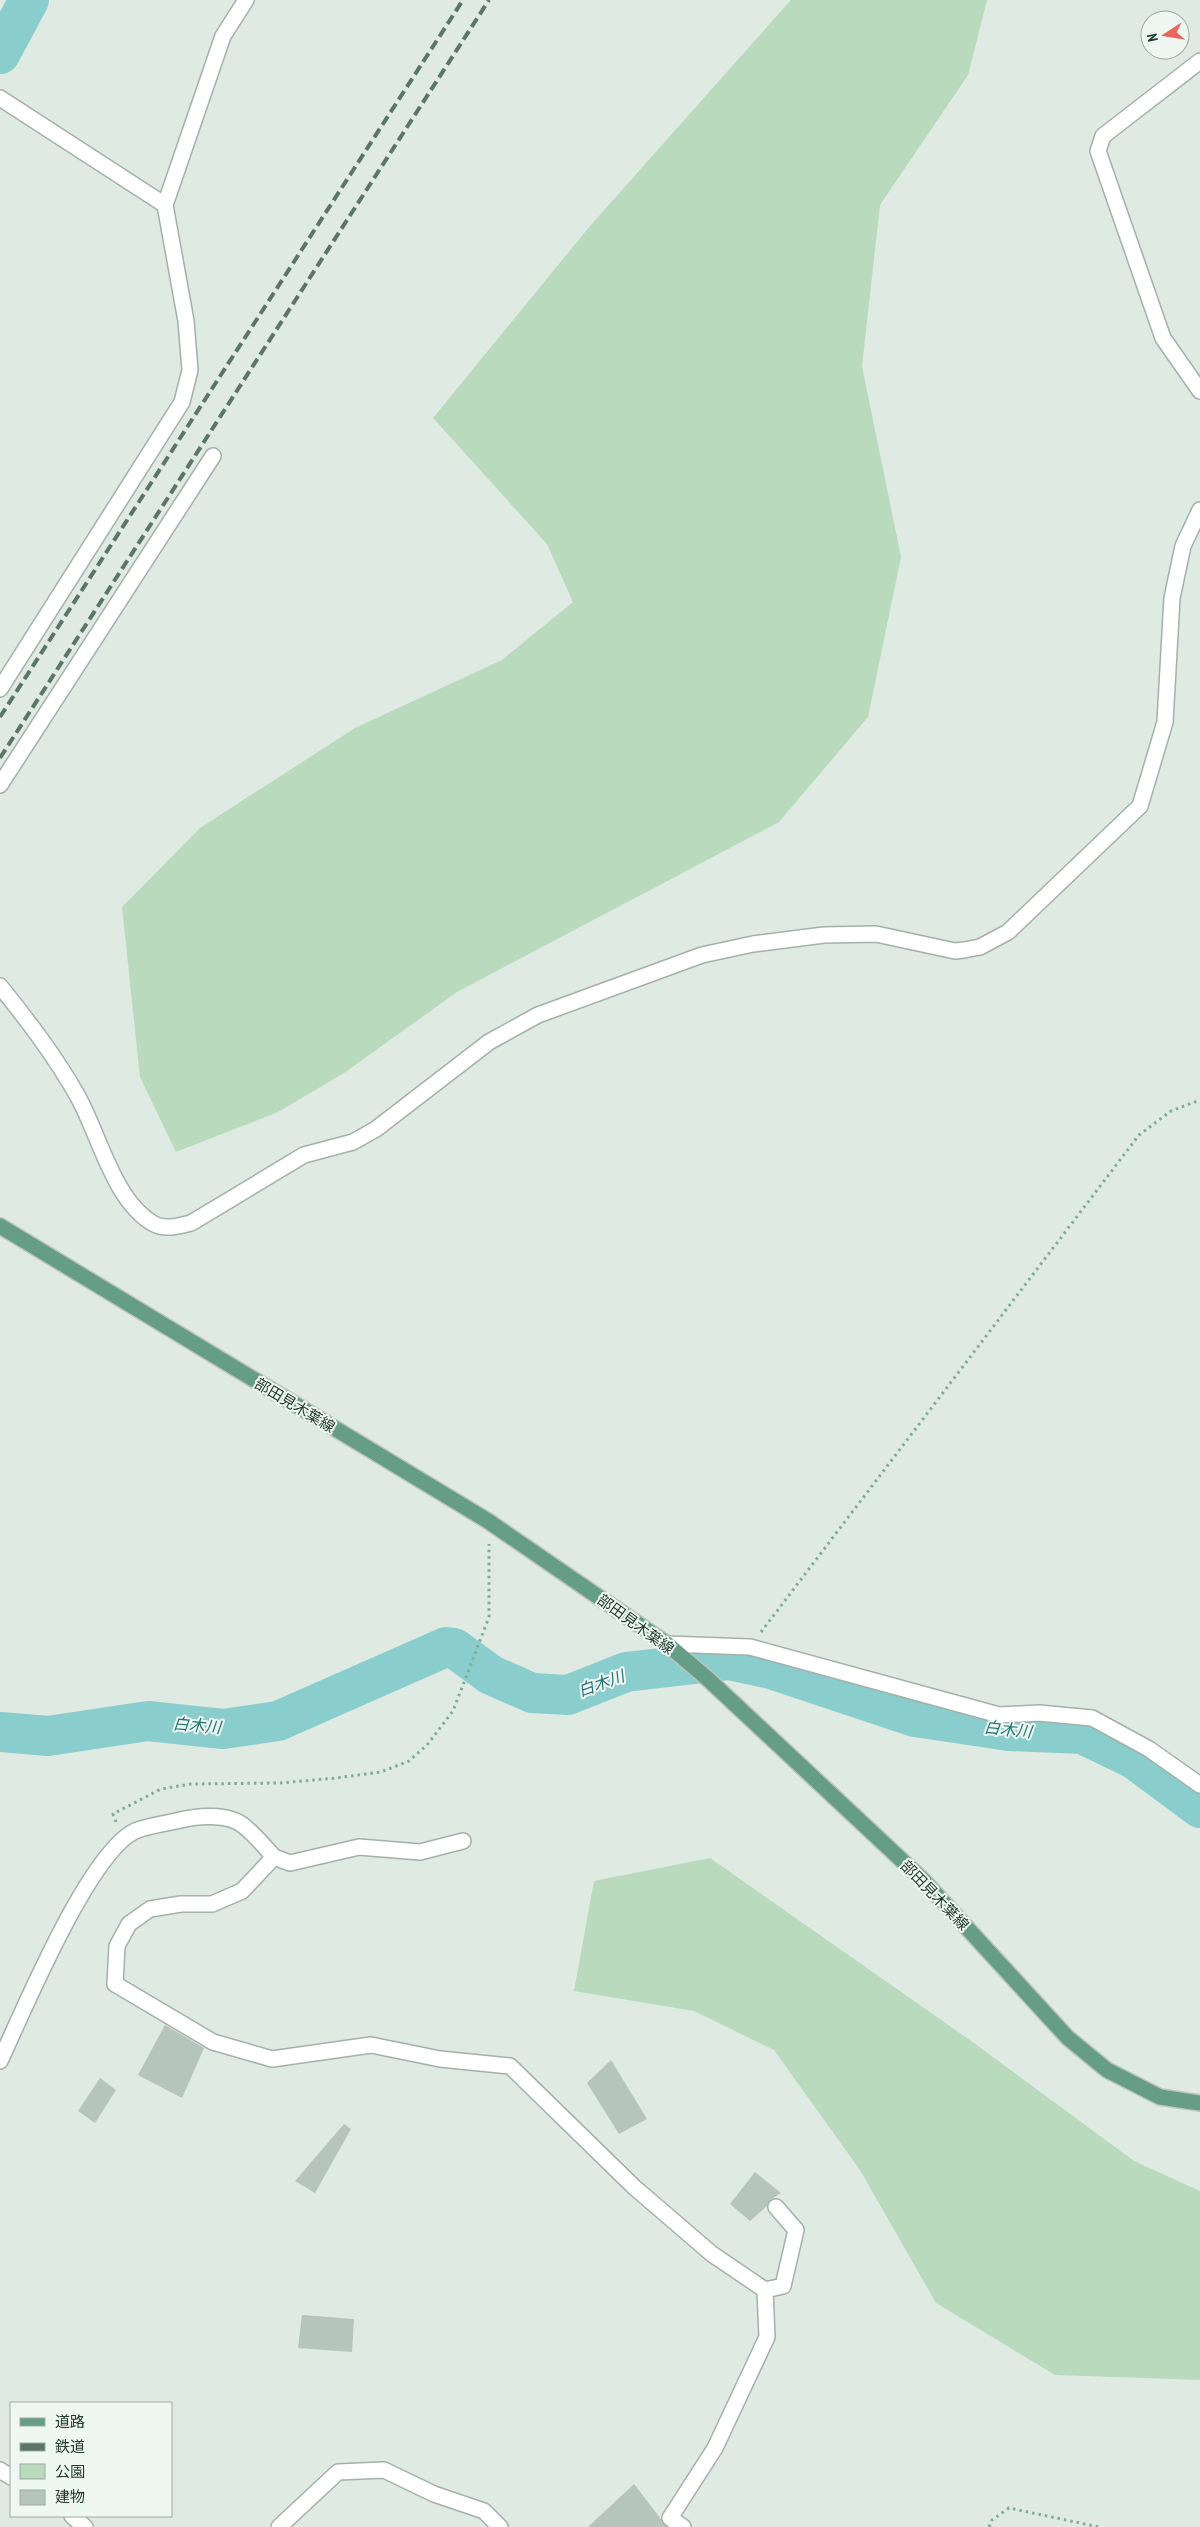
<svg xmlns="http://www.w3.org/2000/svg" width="1200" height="2527" viewBox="0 0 1200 2527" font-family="'PT Sans Narrow','Noto Sans JP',sans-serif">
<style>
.green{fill:#b9dabc}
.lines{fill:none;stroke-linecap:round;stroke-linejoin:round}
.river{stroke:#89cdcc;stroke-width:40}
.building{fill:#b5c4bc}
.minor-casing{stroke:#a2b1a9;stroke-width:18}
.major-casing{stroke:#bcc4c0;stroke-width:18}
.path{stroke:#81ac97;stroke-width:3;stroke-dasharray:2.5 4;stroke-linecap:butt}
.minor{stroke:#fff;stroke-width:15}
.major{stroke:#669d86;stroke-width:15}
.rail{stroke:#5b756a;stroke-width:4;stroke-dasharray:10 5;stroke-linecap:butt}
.labels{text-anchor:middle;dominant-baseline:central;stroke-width:4;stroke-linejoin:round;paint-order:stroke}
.street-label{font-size:15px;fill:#21392e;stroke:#eff7f2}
.water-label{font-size:16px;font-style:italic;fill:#1e7171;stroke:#eff7f2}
</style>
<rect width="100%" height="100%" fill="#dfeae3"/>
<!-- green -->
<g class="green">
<polygon points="791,0 987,0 968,75 880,205 862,366 901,557 868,717 779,822 457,992 344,1073 278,1112 176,1152 140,1077 122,907 200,828 355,728 502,660 573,602 547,544 433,418 590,226"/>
<polygon points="710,1858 974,2043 1134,2161 1200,2191 1200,2380 1055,2375 936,2303 860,2170 774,2050 694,2011 574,1991 594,1881"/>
</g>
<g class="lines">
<!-- river -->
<g class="river">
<polyline points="0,54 29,0"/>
<polyline points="0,1732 48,1736 148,1721 223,1729 278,1721 446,1647 454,1648 491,1675 532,1693 568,1695 626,1672 729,1660 771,1669 915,1717 1009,1731 1082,1734 1134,1759 1200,1808"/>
</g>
</g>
<!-- building -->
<g class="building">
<polygon points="165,2025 204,2048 182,2098 138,2075"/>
<polygon points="611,2060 647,2119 619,2134 587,2083"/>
<polygon points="100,2078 116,2090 95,2123 78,2111"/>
<polygon points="344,2124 351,2129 315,2193 295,2181"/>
<polygon points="755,2172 781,2193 770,2200 767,2206 750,2221 730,2204"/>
<polygon points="302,2315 354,2319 352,2352 298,2348"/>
<polygon points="634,2484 667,2527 588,2527"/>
</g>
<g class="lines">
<defs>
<g id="minor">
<polyline points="1200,61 1103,136 1098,151 1163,338 1200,391"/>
<polyline points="0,98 165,205"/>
<polyline points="0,689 182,402 190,370 186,321 165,205 223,36 246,0"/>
<polyline points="0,785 213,456"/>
<path d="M0,986c28,35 55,70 77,109 22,38 36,106 77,129 11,6 25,2 37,-1l113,-68 49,-13 23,-13 113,-87 49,-27 164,-60 51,-11 71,-9 52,-1 79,17 9,-1 16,-3 28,-15 132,-126 25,-84 7,-124 11,-52 17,-36"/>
<polyline points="667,1644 750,1647 999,1715 1039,1713 1092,1718 1149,1749 1200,1785"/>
<polyline points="274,1857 290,1863 359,1847 420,1852 463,1841"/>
<path d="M0,2061c24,-51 88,-207 135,-230 12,-5 28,-7 41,-10 19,-5 53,-9 69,6 11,9 20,20 29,30l-32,34 -30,13h-31l-31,5 -21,15 -12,22 -2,38 98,58 59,17 99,-14 69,14 70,7 124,121 78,67 53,36 2,47 -52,111 -45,70 13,9"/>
<polyline points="765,2290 783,2286 796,2230 776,2207"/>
<polyline points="0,2470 11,2477"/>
<polyline points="72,2516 85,2527"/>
<polyline points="279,2527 338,2472 384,2470 434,2494 484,2511 500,2527"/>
</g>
<polyline id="major" points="0,1226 488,1521 667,1644 709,1680 924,1881 1068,2038 1107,2070 1160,2097 1200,2103"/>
</defs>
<!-- minor casing -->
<use href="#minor" class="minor-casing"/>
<!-- major casing -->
<use href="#major" class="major-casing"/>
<!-- path -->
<g class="path">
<polyline points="761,1632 1139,1135 1171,1111 1200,1100"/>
<polyline points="116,1822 113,1814 161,1789 191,1784 280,1783 336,1778 381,1772 409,1761 427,1745 453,1711 489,1617 489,1544"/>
<polyline points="989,2527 992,2520 1009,2508 1099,2527"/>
</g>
<!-- minor -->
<use href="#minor" class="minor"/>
<!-- major -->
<use href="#major" class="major"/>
<!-- rail -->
<g class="rail">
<polyline points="0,717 463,0"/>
<polyline points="0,758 489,0"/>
</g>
</g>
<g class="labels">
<!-- street labels -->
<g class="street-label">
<text transform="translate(295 1405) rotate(31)">部田見木葉線</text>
<text transform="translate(636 1624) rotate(36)">部田見木葉線</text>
<text transform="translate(935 1895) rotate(46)">部田見木葉線</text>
</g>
<!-- water labels -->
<g class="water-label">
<text transform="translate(601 1683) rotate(-20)">白木川</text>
<text transform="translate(197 1725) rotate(5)">白木川</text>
<text transform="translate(1008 1729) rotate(6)">白木川</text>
</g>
</g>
<!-- legend -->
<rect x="10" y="2402" width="162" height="115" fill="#eff7f2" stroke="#9daba4"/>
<rect x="20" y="2418" width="25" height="8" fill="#669d86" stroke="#9daba4"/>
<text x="55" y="2427" font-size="15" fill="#21392e">道路</text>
<rect x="20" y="2443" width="25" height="8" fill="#5b756a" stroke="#9daba4"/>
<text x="55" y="2452" font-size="15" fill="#21392e">鉄道</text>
<rect x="20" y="2464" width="25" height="15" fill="#b9dabc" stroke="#9daba4"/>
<text x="55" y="2477" font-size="15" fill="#21392e">公園</text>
<rect x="20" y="2490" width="25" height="15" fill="#b5c4bc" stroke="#9daba4"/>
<text x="55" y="2502" font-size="15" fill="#21392e">建物</text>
<!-- north arrow -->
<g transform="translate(1165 35) rotate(258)"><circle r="24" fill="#eff7f2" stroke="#9daba4"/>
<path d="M0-4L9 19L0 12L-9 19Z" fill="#eb675c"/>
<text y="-8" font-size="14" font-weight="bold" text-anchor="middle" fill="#21392e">N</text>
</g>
</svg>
